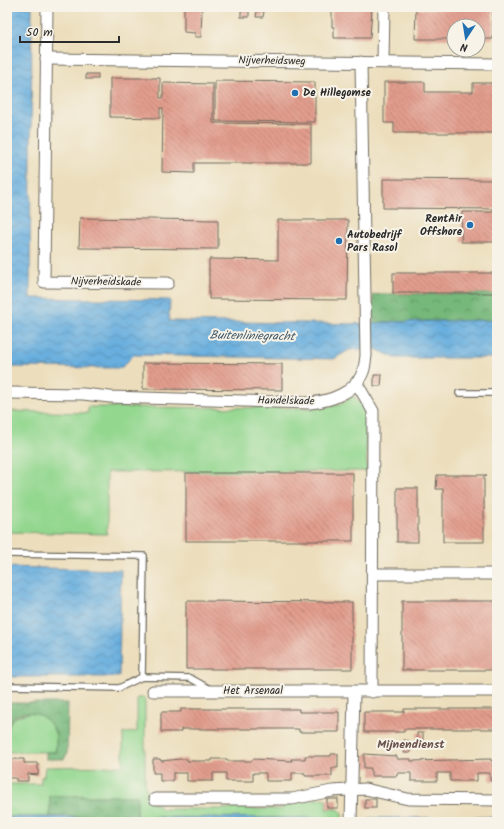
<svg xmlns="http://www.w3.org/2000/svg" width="504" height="829" viewBox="0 0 504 829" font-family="Kalam,sans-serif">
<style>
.grass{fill:#93d78f;stroke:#5f815d}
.forest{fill:url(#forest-crowns);stroke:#507252}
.water{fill:url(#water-waves);stroke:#4a6c84}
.building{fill:url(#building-back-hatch)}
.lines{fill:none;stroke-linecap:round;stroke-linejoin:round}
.lane-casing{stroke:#6f6a5e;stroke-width:8}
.street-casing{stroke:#6f6a5e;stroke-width:13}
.lane{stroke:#fff;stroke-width:5.5}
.street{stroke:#fff;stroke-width:11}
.poi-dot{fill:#1f6fb2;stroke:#f7f3e8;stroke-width:1.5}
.labels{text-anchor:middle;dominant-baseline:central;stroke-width:4;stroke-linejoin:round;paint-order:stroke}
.street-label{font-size:11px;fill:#2b2b2b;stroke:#f7f3e8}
.poi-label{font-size:11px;font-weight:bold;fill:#2b2b2b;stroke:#f7f3e8;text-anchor:start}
.water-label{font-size:12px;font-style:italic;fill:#40596a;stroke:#f7f3e8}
.neighbourhood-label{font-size:12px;font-weight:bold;fill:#6b534d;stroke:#f7f3e8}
</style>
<defs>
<pattern id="forest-crowns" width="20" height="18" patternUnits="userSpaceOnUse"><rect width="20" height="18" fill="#76b87a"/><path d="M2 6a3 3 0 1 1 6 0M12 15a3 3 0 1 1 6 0" fill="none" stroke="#619664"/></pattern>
<pattern id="water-waves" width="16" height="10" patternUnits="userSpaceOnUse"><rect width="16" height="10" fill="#68aede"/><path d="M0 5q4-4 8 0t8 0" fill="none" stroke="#568eb4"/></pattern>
<pattern id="building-back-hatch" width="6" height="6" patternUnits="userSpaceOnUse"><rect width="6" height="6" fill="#e29d8d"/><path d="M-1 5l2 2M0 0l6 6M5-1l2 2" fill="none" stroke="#b78073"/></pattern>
</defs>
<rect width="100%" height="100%" fill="#f7f3e8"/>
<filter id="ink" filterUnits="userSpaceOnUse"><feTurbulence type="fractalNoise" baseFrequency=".025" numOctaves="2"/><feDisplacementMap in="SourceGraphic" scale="8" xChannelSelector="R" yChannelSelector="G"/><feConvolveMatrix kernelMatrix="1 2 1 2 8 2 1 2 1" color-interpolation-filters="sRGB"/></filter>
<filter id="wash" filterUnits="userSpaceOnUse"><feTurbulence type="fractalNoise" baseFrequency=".012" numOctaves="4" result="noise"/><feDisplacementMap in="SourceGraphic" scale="16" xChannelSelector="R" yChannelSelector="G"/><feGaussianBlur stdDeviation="0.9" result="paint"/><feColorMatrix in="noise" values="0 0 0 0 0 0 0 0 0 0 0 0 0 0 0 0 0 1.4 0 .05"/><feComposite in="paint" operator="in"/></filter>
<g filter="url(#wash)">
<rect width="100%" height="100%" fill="#ecdebc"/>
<!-- grass -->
<g class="grass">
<polygon points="354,396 365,410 367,471 107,472 107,534 7,532 7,411 88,413 88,407 320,408 339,405"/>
<polygon points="137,698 145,698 145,786 147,790 153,794 153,804 157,804 161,809 232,809 236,804 243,804 247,809 282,809 286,804 323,798 326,799 326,809 338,809 342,812 342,820 347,820 347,822 334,822 334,818 137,817 137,796 50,796 50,817 7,817 7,784 41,784 41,777 44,776 45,767 123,766 123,733 137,732"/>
<path d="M33,712c18,6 27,21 22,40h-48c0,-26 -2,-35 26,-40z"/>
</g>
<!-- forest -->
<g class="forest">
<polygon points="383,294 497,294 497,320 383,322 373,324 373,295"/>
<path d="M7,703h61l-1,51 -3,5h-18v-7h9c10,-38 -40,-55 -48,-22z"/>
<rect x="50" y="796" width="87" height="21"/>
</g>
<!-- water -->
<g class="water">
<polygon points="7,7 32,7 30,298 170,300 169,321 373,324 383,322 497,320 497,358 395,358 373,348 349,350 334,359 134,355 121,368 7,367"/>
<polygon points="7,567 121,570 119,677 7,677"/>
<polygon points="7,817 335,818 334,822 7,822"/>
<polygon points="497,817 497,822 370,822 370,818"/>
</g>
<g id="blocks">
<!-- building -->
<g class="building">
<polygon points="184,7 202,7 201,37 195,37 195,33 184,32"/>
<polygon points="332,7 372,7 370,38 334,38 334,27 332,27"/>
<polygon points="416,9 493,9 493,39 478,39 478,26 454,26 454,39 415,39"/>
<rect x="241" y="11" width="8" height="6"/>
<polygon points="257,11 264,11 263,17 256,17"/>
<rect x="86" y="74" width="12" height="5"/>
<polygon points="110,78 160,78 160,98 163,98 163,83 213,84 213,123 311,124 311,163 194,163 194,173 162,172 163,108 160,108 160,118 110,117"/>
<polygon points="215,81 315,82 315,122 215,121"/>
<polygon points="384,82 425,82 425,92 473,92 473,83 497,83 497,133 394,133 394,123 384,123"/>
<polygon points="383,179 497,180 497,209 383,208"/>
<polygon points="462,212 497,212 497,242 461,242"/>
<polygon points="80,218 218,220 218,249 79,248"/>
<polygon points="278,220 348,220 347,300 209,299 209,259 278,260"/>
<rect x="393" y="273" width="104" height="20"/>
<polygon points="143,363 282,364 282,390 143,389"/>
<polygon points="374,375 382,375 381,386 374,386"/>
<rect x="186" y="473" width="167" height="68"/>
<polygon points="437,475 487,475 484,476 484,542 443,542 443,489 436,489"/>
<rect x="397" y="488" width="21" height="54"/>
<polygon points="186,601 352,602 352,669 186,669"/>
<rect x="402" y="601" width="95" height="69"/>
<polygon points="181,709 299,709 299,712 339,712 339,732 299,732 299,729 181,729 181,732 161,732 161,712 181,712"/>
<polygon points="404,709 497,709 497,729 404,729 404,732 364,732 364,712 404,712"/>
<rect x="417" y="733" width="6" height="7"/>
<polygon points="404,740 410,741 410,753 404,753"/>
<polygon points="331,754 338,754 338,768 332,768 332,776 305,776 305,773 292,773 292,781 266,781 266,773 253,773 253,781 226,781 226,773 213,773 213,781 187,781 187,773 173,773 173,781 160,781 160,773 153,773 153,759 160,759 161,761 180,759 187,759 187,761 212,761 212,759 227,759 227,761 252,761 253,759 292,761 291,759 305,759 305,756 331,756"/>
<polygon points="364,754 397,756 397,759 411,759 411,761 491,759 491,761 497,761 497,781 490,781 490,773 477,773 477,781 450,781 450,773 437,773 437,781 411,781 411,773 397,773 397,776 371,776 371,768 364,768"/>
<polygon points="9,759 24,759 24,763 38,763 38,775 28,774 28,781 16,781 16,778 9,778 7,777 7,762 9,762"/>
<rect x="327" y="799" width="11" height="9"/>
<rect x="365" y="799" width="11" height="9"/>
</g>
</g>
</g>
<g filter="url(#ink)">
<use href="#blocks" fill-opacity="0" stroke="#6f6a5e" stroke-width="1"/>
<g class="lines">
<defs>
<g id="lane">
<polyline points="459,393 497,393"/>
<polyline points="7,554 144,556 142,677"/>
<polyline points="7,686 119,688 142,677 190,678 210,689"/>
</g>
<g id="street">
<polyline points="47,7 44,282 168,283"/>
<polyline points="46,59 497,64"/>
<polyline points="383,62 384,7"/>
<polyline points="356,382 373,411 372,692"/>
<path d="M7,393l76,1 27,3 200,6c20,-2 45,-10 53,-31 2,-5 2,-11 3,-16l-5,-294"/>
<polyline points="373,574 497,574"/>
<polyline points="153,691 497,691"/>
<polyline points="155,799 292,799 332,791 365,789 408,799 497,800"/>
<polyline points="351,822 354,692"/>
</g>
</defs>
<!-- lane casing -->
<use href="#lane" class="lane-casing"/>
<!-- street casing -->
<use href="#street" class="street-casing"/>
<!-- lane -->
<use href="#lane" class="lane"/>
<!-- street -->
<use href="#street" class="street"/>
</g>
</g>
<!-- markers -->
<g class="poi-dot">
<circle cx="295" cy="93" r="4"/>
<circle cx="470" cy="225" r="4"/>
<circle cx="339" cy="241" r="4"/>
</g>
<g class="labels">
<!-- street labels -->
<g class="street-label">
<text transform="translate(272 61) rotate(1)">Nijverheidsweg</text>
<text transform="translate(106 282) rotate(1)">Nijverheidskade</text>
<text transform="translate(286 401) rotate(1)">Handelskade</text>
<text x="253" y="691">Het Arsenaal</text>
</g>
<!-- poi labels -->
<g class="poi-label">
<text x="303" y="93">De Hillegomse</text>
<text x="462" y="219" text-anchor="end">RentAir<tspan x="462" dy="13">Offshore</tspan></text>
<text x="347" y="235">Autobedrijf<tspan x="347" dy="13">Pars Rasol</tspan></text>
</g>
<!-- water labels -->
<g class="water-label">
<text transform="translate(252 336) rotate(1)">Buitenliniegracht</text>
</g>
<!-- neighbourhood labels -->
<g class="neighbourhood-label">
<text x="411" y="744">Mijnendienst</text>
</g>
</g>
<!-- margin -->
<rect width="504" height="829" fill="none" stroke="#f7f3e8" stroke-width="24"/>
<!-- north arrow -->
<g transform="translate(466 38) rotate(192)"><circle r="19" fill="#f7f3e8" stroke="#a5a39c"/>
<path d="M0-3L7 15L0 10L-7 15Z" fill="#1f6fb2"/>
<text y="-6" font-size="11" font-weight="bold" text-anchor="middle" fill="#2b2b2b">N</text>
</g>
<!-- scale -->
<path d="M20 36v6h99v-6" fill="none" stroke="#2b2b2b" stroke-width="2"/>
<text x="26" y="36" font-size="12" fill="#2b2b2b" stroke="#f7f3e8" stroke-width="3" paint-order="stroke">50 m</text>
</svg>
